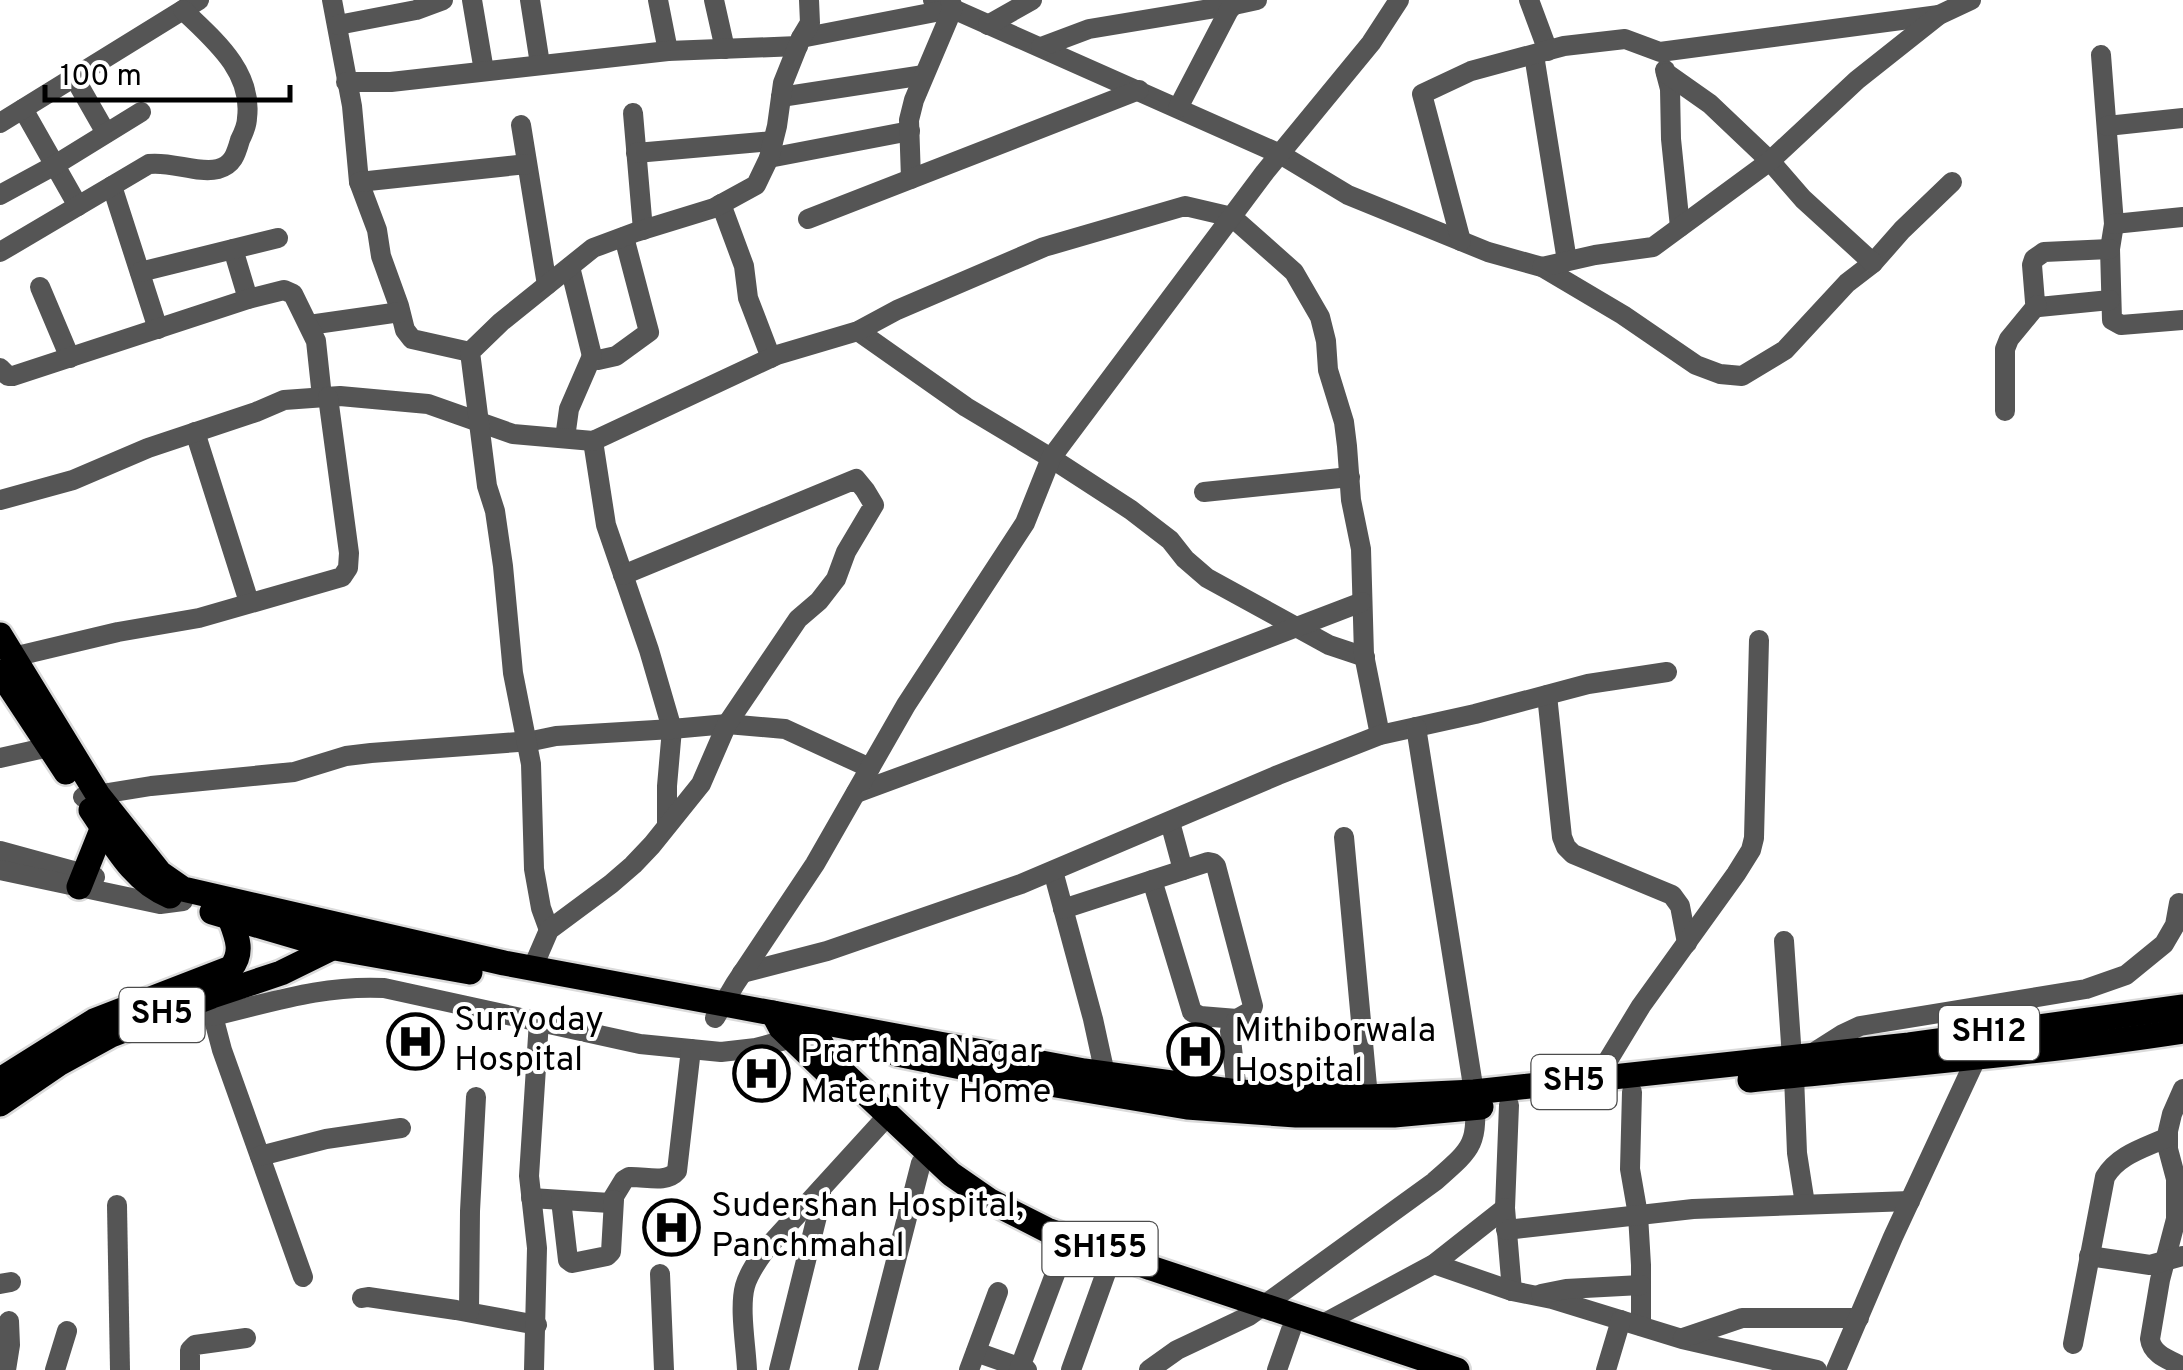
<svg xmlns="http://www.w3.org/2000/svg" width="2183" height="1370" viewBox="0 0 2183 1370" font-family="Overpass,sans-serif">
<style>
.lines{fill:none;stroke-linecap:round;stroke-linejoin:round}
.major-casing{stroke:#dbdbdb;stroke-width:30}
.minor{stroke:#555;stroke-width:20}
.major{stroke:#000;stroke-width:25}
.labels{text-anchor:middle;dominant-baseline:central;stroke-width:8;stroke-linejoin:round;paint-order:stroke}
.shield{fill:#fff;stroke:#4c4c4c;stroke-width:2.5}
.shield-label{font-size:32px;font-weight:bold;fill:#000}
.poi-label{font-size:35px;fill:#000;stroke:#fff;text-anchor:start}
</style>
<rect width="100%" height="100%" fill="#fff"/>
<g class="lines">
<defs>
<g id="major">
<polyline points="0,635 98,795 160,873 183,889 504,963 1084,1071 1237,1092 1368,1097 1474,1092 1909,1045 2183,1007"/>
<polyline points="0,672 66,772"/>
<path d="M91,810c22,32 41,71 79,86"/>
<polyline points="79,887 103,827"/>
<polyline points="212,912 335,948 470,972"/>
<polyline points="773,1013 781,1028 831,1076"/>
<polyline points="812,1021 818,1038 832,1062 951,1174 990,1201 1047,1230 1151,1268 1457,1370"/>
<polyline points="897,1054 1026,1080 1187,1107 1296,1115 1394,1115 1481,1107"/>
<path d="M0,1080l94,-59 137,-53c15,-18 3,-37 -4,-58"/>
<path d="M1750,1080c144,-15 290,-27 433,-49"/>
<polyline points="0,1104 60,1063 111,1035 212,996 281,973 338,945"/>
</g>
</defs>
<!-- major casing -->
<use href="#major" class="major-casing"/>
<!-- minor -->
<g class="minor">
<polyline points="332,0 352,106 359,182 377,230 381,256 399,306 405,330 412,339 470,352"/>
<polyline points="472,0 484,71"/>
<polyline points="530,0 540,64"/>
<polyline points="658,0 668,51"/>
<polyline points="714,0 725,49"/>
<polyline points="933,0 1280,154 1348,195 1488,252 1542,267 1623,315 1696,365 1720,374 1742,376 1785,350 1847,283 1873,263 1902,230 1952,182"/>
<polyline points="1529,0 1548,51"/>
<polyline points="338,25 416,10 443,0"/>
<polyline points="988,25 1032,0"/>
<polyline points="801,38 951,9"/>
<polyline points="1041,47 1089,29 1234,5"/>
<polyline points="1534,55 1567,261"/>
<polyline points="2101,55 2114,224 2110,249 2112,320 2121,325 2183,320"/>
<polyline points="1665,70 1670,89 1671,139 1680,227"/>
<polyline points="1666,73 1710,104 1770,161 1803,199 1873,263"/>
<polyline points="74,77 106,133"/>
<polyline points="346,82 391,82 668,51 798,46"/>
<polyline points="781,97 924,75"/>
<polyline points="1178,108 1229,10 1234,5 1257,0"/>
<polyline points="23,109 78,206"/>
<polyline points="633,113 643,230"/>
<polyline points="0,123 199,0"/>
<polyline points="521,125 547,285"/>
<polyline points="2107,126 2183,118"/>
<polyline points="636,153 773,141"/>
<polyline points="769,158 910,131"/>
<polyline points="911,179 909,120 914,100 953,8 950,0"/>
<polyline points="359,182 527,164"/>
<polyline points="112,186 158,329"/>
<polyline points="0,195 55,165 141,112"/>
<polyline points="721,204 744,266 748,298 771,358"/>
<polyline points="808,219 1139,90"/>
<polyline points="2114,224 2183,217"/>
<polyline points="1461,241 1422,94 1471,71 1564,46 1625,39 1660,52 1939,15"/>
<polyline points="233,249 248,299"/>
<path d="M0,252l149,-88c22,-3 49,10 69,5 15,-4 18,-15 22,-29 3,-6 7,-15 7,-22 6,-47 -34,-79 -64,-108"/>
<polyline points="570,267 592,356 598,360 616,356 649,332 624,237"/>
<polyline points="1542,267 1595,255 1653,247 1770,161 1857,80 1939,15 1971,0"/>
<polyline points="140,272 278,238"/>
<polyline points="40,287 70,358"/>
<polyline points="2110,300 2039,307 2035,302 2032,265 2034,259 2044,252 2110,249"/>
<polyline points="309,325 400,312"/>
<polyline points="858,331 966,407 1051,458 1131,510 1170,540 1185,559 1207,578 1329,645 1365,657"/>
<polyline points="0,368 8,376 13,376 248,299 284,290 293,294 316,341 322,397"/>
<polyline points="2005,411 2005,349 2009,339 2037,305"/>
<polyline points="195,432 249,602"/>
<polyline points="565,438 569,409 592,356"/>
<polyline points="593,441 606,525 649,650 672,729 667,786 667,825"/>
<polyline points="1204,492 1350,477"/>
<polyline points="0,500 73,480 148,448 256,412 284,400 340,396 428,404 513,434 593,441 777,355 858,331 897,310 1044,247 1185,206 1232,217 1294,272 1320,317 1326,341 1328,370 1344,422 1347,446 1351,500 1361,549 1364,655 1380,735"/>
<polyline points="13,657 118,632 199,618 342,577 348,568 349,553 328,397"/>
<polyline points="1547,695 1562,837 1566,847 1573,854 1672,895 1680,906 1687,943"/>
<polyline points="0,758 49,747"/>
<polyline points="856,793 1057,719 1362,602"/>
<polyline points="83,797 151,786 294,772 346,756 371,753 532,741 556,736 672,729 727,724 785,729 870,768"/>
<polyline points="1170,822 1183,870"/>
<polyline points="1344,837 1368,1097"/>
<polyline points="0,851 95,877"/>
<polyline points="0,870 160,904 183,901"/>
<polyline points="1053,871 1093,1019 1105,1074"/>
<polyline points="1152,880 1192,1012 1200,1016 1237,1019"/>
<polyline points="1063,909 1208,862 1213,863 1216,866 1253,1006 1251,1011 1237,1019 1230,1031 1237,1092"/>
<polyline points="549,930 541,908 534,869 531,764 513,673 503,566 495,511 487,486 470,352 501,322 593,248 636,232 714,208 756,185 769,158 777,126 783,83 801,38 810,23 809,0"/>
<polyline points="1784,941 1792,1058"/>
<polyline points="533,967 549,930 611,884 633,865 652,845 701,784 727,724 798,619 819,601 836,579 846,552 874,505 865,490 856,479 623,575"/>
<polyline points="742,973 827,951 1021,884 1278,775 1380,735 1475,714 1588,684 1667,672"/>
<polyline points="213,1003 213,1016 222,1050 303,1277"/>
<path d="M213,1016c60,-14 109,-31 171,-28l256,56 81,8 35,-4 36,-10"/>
<polyline points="715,1018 735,984 815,864 906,705 1025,523 1051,458 1265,172 1371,43 1399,0"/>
<polyline points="1810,1055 1843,1034 1860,1026 2086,989 2126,975 2164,944 2175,925 2179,903"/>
<polyline points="1794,1076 1797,1153 1805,1204"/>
<polyline points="1596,1080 1641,1006 1736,874 1751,850 1754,838 1759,640"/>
<path d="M2183,1089l-11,25 -4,17v18l8,30v40l-16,61 -10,59c2,16 20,21 33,28"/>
<polyline points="1632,1092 1630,1169 1638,1215 1641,1265 1641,1326"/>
<polyline points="1509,1105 1505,1208 1512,1291"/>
<polyline points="260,1156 326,1139 401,1128"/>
<path d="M531,1198l79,5 14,-23 5,-3c16,-1 37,7 48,-6l14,-122"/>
<polyline points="561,1200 568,1260 572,1263 607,1256 611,1252 614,1200"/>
<polyline points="117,1205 120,1370"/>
<polyline points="1506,1230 1693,1209 1910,1201"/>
<polyline points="2089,1256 2150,1265 2183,1256"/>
<polyline points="1434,1264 1512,1291 1552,1299 1682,1339 1817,1370"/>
<polyline points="660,1274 664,1370"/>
<polyline points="0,1284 11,1282"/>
<polyline points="1541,1294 1566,1289 1641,1285"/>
<polyline points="362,1298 368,1297 456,1310 537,1325"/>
<polyline points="469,1312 470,1211 476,1097"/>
<polyline points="1321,1325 1434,1264 1505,1208"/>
<polyline points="1683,1338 1742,1318 1859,1318"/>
<path d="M2073,1344l32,-167c14,-23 40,-29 63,-40"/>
<polyline points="976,1352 1027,1370"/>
<polyline points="6,1370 10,1345 9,1321"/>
<polyline points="55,1370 67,1331"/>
<polyline points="190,1370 190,1350 195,1345 246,1338"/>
<polyline points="534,1370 537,1248 529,1176 539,1021"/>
<path d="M747,1370c-1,-24 -8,-62 -2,-84 4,-14 13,-26 21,-37l114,-125"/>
<polyline points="779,1370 821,1200 821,1189"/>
<polyline points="868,1370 921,1163"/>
<polyline points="969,1370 998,1292"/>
<polyline points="1019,1370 1064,1250"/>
<polyline points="1071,1370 1108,1267"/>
<path d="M1149,1370l28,-20 72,-34 185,-134c40,-35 44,-37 40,-90l-58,-365"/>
<polyline points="1277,1370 1291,1330"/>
<polyline points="1606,1370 1621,1320"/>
<polyline points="1836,1370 1893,1237 1981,1048"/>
</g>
<!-- major -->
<use href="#major" class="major"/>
</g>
<!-- icons -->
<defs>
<symbol id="hospital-ring" viewBox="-11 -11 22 22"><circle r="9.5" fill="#fff" stroke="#000" stroke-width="1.5"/><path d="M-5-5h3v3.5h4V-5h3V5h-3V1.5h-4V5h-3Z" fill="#000"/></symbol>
</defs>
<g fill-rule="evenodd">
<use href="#hospital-ring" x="384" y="1010" width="63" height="63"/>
<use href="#hospital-ring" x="1164" y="1020" width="63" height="63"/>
<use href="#hospital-ring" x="730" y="1042" width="63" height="63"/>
<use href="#hospital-ring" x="640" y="1196" width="63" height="63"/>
</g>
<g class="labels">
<!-- shield labels -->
<g class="shield">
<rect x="119.5" y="988" width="85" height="54" rx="8"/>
<rect x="1939" y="1006" width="100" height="54" rx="8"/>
<rect x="1531.5" y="1055" width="85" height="54" rx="8"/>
<rect x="1042.5" y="1222" width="115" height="54" rx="8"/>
</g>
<g class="shield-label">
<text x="162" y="1015">SH5</text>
<text x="1989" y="1033">SH12</text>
<text x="1574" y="1082">SH5</text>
<text x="1100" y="1249">SH155</text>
</g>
<!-- poi labels -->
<g class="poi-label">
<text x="454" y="1021">Suryoday<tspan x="454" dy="40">Hospital</tspan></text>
<text x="1234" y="1032">Mithiborwala<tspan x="1234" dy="40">Hospital</tspan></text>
<text x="800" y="1053">Prarthna Nagar<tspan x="800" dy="40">Maternity Home</tspan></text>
<text x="711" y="1207">Sudershan Hospital,<tspan x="711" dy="40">Panchmahal</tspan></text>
</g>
</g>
<!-- scale -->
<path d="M45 85v15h245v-15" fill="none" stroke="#000000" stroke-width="5"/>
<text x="60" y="85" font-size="30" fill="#000000" stroke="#ffffff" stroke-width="8" paint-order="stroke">100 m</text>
</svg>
